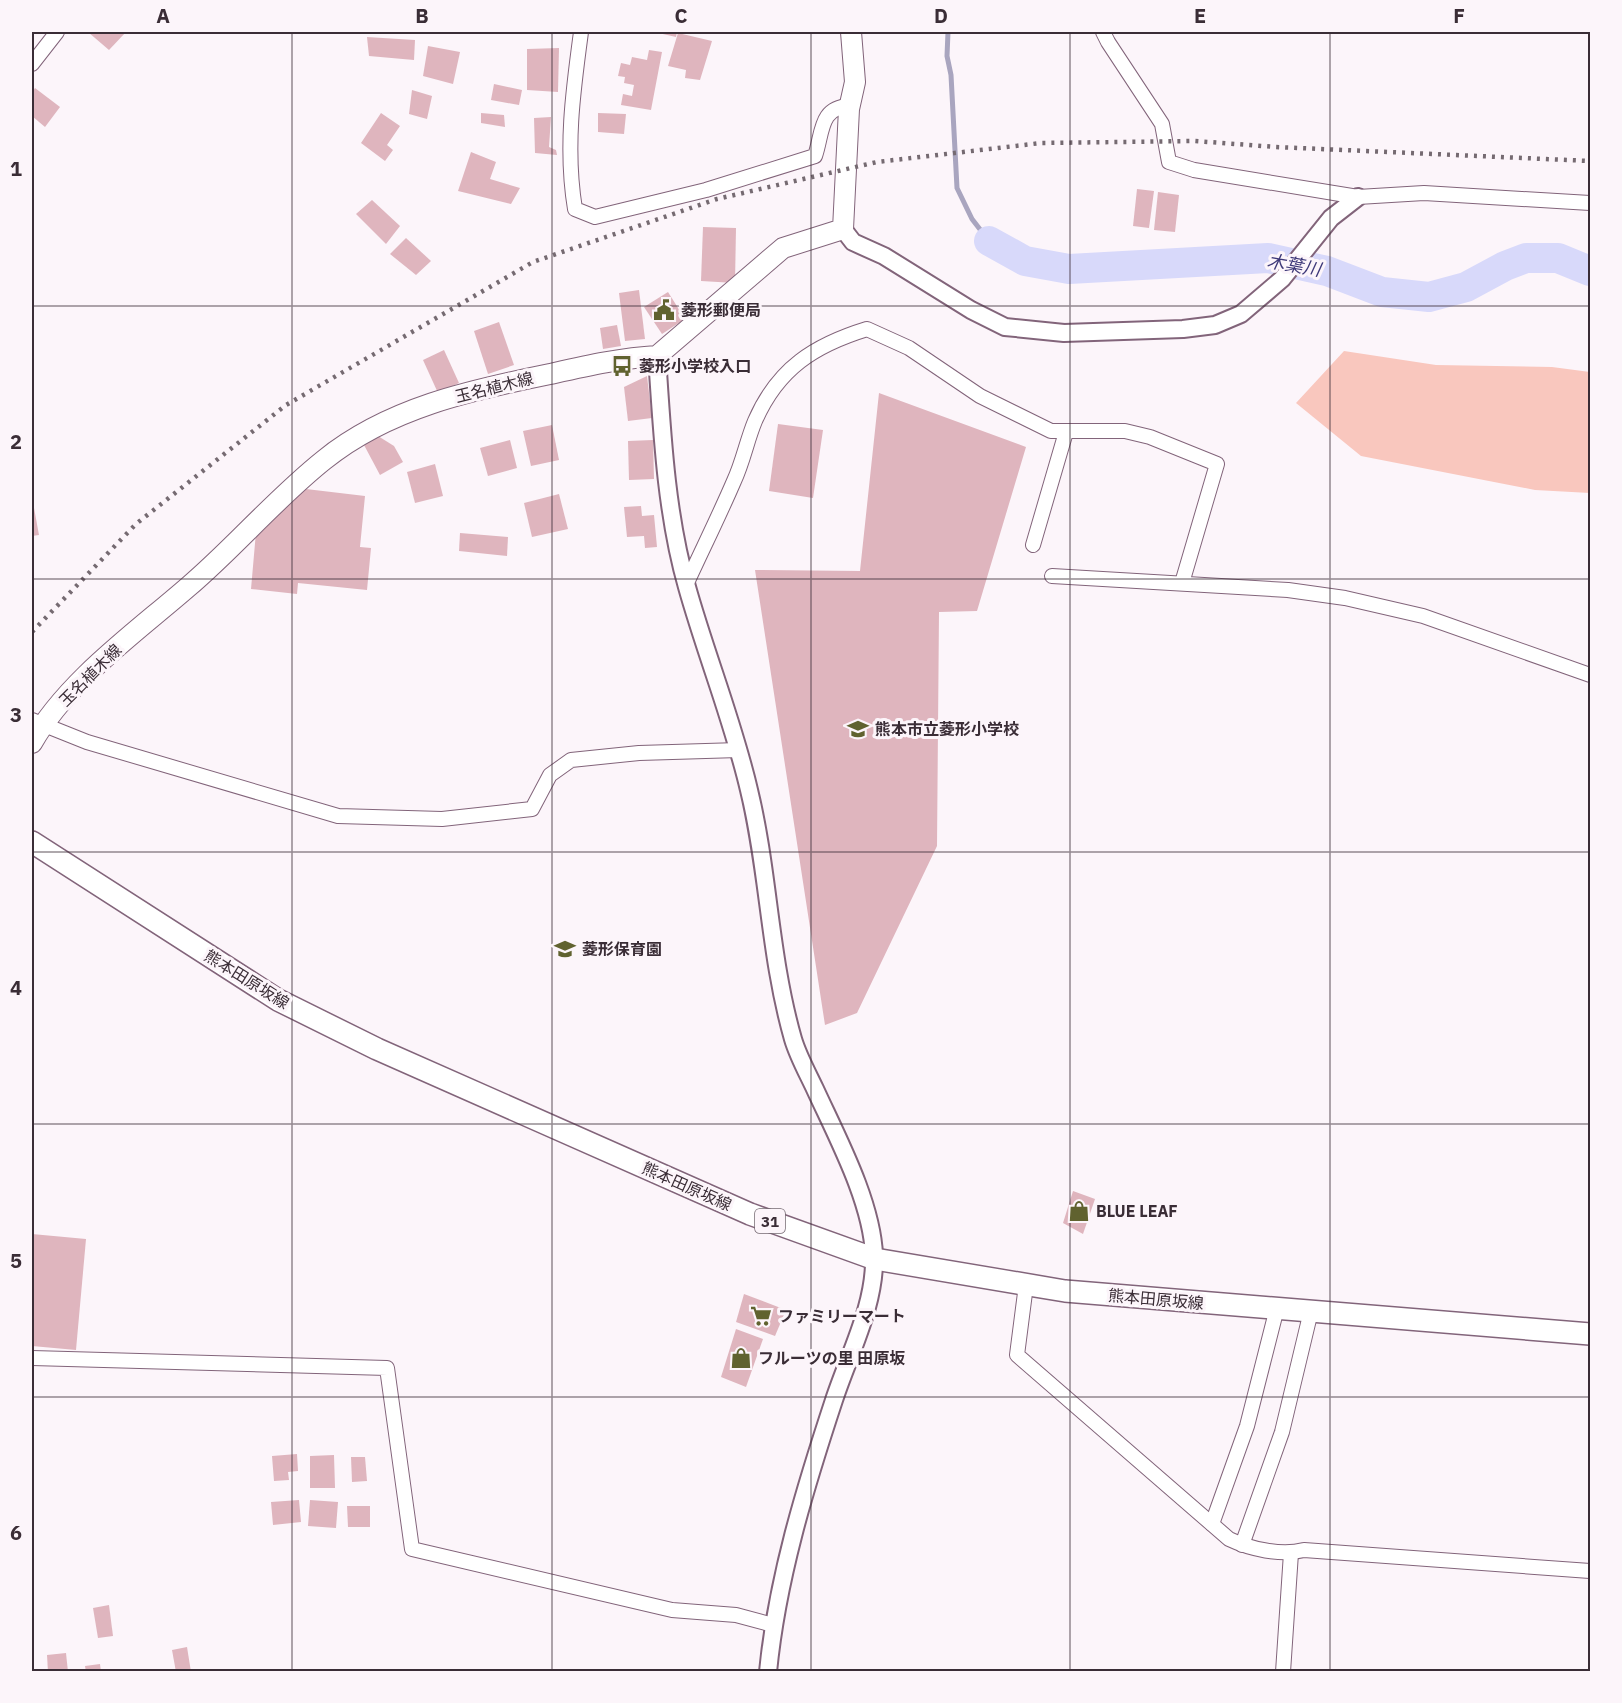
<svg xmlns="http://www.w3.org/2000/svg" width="1622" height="1703" viewBox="0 0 1622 1703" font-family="'IBM Plex Sans','Noto Sans JP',sans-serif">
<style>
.green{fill:#f9c7be}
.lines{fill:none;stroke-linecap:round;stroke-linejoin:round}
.stream{stroke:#a9a5bf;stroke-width:5}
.river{stroke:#d8d9fa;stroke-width:30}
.building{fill:#dfb5be}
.minor-casing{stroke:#82647a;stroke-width:16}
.tertiary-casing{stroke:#82647a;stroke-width:20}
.secondary-casing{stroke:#82647a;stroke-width:22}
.primary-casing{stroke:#82647a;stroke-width:24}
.minor{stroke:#fff;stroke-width:14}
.tertiary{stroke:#fff;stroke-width:16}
.secondary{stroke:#fff;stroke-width:20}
.primary{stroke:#fff;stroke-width:21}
.rail{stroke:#756a71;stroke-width:4.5;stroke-dasharray:3 6;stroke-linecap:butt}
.grid{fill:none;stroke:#3a2d36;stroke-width:1.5;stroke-opacity:0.55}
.labels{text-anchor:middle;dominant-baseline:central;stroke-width:6;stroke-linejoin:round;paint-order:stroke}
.shield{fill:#fcf5fa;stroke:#746971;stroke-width:1.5}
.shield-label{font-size:15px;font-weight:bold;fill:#3a2d36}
.poi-label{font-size:16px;font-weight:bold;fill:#3a2d36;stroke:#fcf5fa;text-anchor:start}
.street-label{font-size:16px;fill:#3a2d36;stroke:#fcf5fa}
.water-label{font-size:18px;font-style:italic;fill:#3e3979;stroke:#fcf5fa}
.neatline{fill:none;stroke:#3a2d36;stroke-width:2}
.grid-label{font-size:20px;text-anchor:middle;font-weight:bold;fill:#3a2d36}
</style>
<rect width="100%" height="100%" fill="#fcf5fa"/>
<!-- green -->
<polygon class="green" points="1344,351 1436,365 1552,367 1590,372 1590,493 1535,490 1361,456 1296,403"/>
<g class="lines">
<!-- stream -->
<polyline class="stream" points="948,32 947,56 951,75 957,188 972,219 989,241"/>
<!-- river -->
<polyline class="river" points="989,241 1025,261 1069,269 1268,258 1327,271 1382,292 1429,297 1466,287 1505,266 1526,258 1558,258 1590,271"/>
</g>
<!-- building -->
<g class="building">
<polygon points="88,32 126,32 109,50"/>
<polygon points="654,32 677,32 676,37"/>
<polygon points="678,33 712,41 700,80 685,78 686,70 668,66"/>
<polygon points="367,37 415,40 414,60 369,56"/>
<polygon points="428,46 460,52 453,84 423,76"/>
<polygon points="559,48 558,92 527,90 527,49"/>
<polygon points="649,50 662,52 651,110 621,105 623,94 632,96 634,85 624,83 625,77 618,76 621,63 630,65 632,57 647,60"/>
<polygon points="494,84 522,90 519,105 491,100"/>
<polygon points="35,88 60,107 45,127 32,116 32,93"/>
<polygon points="412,90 432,96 427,119 409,114"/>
<polygon points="381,113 400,126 387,145 393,150 385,161 361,143"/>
<polygon points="481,113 504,115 505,127 481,123"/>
<polygon points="598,113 626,114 624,134 598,132"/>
<polygon points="551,117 549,147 556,150 557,155 535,153 534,118"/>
<polygon points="471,152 496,162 490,179 520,188 511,204 458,191"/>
<polygon points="1137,189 1154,191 1149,228 1133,226"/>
<polygon points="1158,192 1179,195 1175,232 1154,230"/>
<polygon points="372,200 400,226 386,244 356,214"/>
<polygon points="703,227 736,228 735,283 701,281"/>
<polygon points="406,238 431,261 416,275 390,254"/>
<polygon points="639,290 645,339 625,341 619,293"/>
<polygon points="668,292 685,319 662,334 644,307"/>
<polygon points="499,322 514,365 488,374 474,331"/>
<polygon points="617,325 621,346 603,349 600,328"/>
<polygon points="444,350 459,383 438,393 423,360"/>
<polygon points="647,376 652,418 628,421 624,387"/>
<polygon points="879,393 1026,447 977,611 939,612 937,846 857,1013 825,1025 755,570 860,571"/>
<polygon points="778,424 823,430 813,498 769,491"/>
<polygon points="552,425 559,460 531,466 523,431"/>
<polygon points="378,436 394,446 403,462 380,475 364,445"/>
<polygon points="510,440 517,468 488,476 480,448"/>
<polygon points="653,440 654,479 629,480 628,441"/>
<polygon points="435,464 443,496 415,503 407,472"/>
<polygon points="306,489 365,496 360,547 371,548 367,590 298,583 297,594 251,589 256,532"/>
<polygon points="559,494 568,529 532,537 524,503"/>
<polygon points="32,497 39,535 32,536"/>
<polygon points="641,506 642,516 654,515 657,547 645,548 644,536 627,537 624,507"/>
<polygon points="460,533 508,537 507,556 459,551"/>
<polygon points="1073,1191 1095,1199 1083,1234 1063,1223"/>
<polygon points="32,1234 86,1239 76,1350 32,1346"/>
<polygon points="744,1294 786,1310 775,1336 736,1322"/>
<polygon points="736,1329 763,1339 746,1387 721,1377"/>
<polygon points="297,1454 298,1471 288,1472 289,1480 274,1481 272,1456"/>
<polygon points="334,1455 335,1488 310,1488 310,1456"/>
<polygon points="351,1457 365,1457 367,1481 352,1482"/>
<polygon points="299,1500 301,1522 273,1525 271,1502"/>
<polygon points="310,1500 338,1502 336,1528 308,1526"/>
<polygon points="347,1506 370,1506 370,1527 348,1527"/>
<polygon points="109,1605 113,1636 98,1638 93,1608"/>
<polygon points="187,1647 191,1672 176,1672 172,1650"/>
<polygon points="66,1653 68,1672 48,1672 47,1655"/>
<polygon points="100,1664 101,1672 86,1672 85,1666"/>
</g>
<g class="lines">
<defs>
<g id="minor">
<path d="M581,32c-8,59 -16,117 -6,177l20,8 111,-27 109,-34c8,-23 4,-49 35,-50"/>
<polyline points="1103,32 1108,42 1162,124 1169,162 1194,170 1358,197 1424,193 1590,203"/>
<polyline points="32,64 57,32"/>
<polyline points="1033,545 1066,432"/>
<polyline points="1052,576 1288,590 1345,598 1423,616 1590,675"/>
<path d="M686,585c16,-35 33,-69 48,-104 9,-19 13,-41 21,-60 23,-53 60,-76 112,-92l42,19 71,48 71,35h74l25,6 67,27 -35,119"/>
<polyline points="32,720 87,742 338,816 442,819 532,809 550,775 571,760 639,753 739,750"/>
<path d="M1026,1285l-9,70 212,184c21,10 52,17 75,11l286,21"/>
<polyline points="32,1358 387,1368 412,1549 672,1610 736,1615 773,1625"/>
<polyline points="1212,1524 1247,1426 1277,1308"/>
<polyline points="1242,1545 1282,1432 1311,1311"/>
<polyline points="1283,1672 1291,1553"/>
</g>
<g id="tertiary">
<polyline points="843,229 853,242 884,256 971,310 1005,327 1064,333 1183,329 1215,325 1241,314 1282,279 1331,218 1358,197"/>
<path d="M657,356c5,76 9,158 30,231 19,68 46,134 62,203 20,82 20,165 44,249 5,17 14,33 22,50 22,48 57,113 59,166 2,49 -25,99 -40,145 -29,88 -57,179 -66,272"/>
</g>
<path id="secondary" d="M32,743c34,-61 103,-110 156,-156 47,-40 87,-88 136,-127 64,-52 147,-70 226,-86 36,-8 71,-16 107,-18l126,-108 60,-19 6,-120 6,-27 -4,-50"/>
<polyline id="primary" points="32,842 278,1000 377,1049 750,1214 875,1259 1065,1291 1590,1334"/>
</defs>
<!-- minor casing -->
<use href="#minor" class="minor-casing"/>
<!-- tertiary casing -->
<use href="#tertiary" class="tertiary-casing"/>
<!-- secondary casing -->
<use href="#secondary" class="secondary-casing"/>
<!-- primary casing -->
<use href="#primary" class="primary-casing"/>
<!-- minor -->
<use href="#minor" class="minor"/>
<!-- tertiary -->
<use href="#tertiary" class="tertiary"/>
<!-- secondary -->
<use href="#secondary" class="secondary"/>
<!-- primary -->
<use href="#primary" class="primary"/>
<!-- rail -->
<polyline class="rail" points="32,632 136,524 286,405 533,262 717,199 877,162 1041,143 1195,141 1276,147 1590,161"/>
</g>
<!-- grid -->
<path class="grid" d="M292,32v1640M552,32v1640M811,32v1640M1070,32v1640M1330,32v1640M32,306h1558M32,579h1558M32,852h1558M32,1124h1558M32,1397h1558"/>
<!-- icons -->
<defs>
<symbol id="civic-bare" viewBox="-9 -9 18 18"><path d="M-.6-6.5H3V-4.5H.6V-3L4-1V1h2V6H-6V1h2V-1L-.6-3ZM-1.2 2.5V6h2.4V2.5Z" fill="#60622f" stroke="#fcf5fa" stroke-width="2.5" paint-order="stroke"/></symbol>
<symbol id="bus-bare" viewBox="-9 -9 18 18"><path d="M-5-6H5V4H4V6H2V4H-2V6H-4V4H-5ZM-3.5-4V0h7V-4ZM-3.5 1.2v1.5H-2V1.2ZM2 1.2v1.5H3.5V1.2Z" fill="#60622f" stroke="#fcf5fa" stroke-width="2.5" paint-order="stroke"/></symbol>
<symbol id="school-bare" viewBox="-9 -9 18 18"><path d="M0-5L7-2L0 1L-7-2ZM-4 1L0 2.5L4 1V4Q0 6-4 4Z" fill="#60622f" stroke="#fcf5fa" stroke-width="2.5" paint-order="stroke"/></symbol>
<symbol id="shop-bare" viewBox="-9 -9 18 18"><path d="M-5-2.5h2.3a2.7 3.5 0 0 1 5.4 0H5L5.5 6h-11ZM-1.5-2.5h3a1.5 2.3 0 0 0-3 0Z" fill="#60622f" stroke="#fcf5fa" stroke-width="2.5" paint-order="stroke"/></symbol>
<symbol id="supermarket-bare" viewBox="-9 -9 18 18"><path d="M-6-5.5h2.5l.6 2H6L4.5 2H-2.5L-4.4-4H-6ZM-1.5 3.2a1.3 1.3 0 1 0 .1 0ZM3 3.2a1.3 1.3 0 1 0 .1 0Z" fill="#60622f" stroke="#fcf5fa" stroke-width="2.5" paint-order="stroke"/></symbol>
</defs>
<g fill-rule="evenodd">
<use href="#civic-bare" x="649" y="295" width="30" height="30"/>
<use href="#bus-bare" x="607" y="351" width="30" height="30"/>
<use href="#school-bare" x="843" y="714" width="30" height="30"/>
<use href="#school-bare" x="550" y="934" width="30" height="30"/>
<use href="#shop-bare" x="1064" y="1196" width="30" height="30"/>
<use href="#supermarket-bare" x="746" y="1301" width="30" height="30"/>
<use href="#shop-bare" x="726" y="1343" width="30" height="30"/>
</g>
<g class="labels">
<!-- shield labels -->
<rect class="shield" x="755" y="1209" width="30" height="24" rx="4.5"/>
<g class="shield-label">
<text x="770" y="1221">31</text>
</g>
<!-- poi labels -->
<g class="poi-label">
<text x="681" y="310">菱形郵便局</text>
<text x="639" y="366">菱形小学校入口</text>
<text x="875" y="729">熊本市立菱形小学校</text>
<text x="582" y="949">菱形保育園</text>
<text x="1096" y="1211">BLUE LEAF</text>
<text x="778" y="1316">ファミリーマート</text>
<text x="758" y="1358">フルーツの里 田原坂</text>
</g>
<!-- street labels -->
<g class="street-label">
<text transform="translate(494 387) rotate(-14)">玉名植木線</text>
<text transform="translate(90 675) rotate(-45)">玉名植木線</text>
<text transform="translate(247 979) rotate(32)">熊本田原坂線</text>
<text transform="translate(687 1186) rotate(24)">熊本田原坂線</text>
<text transform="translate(1156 1299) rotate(5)">熊本田原坂線</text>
</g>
<!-- water labels -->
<g class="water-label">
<text transform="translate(1294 265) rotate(10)">木葉川</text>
</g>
</g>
<!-- border -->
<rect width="1622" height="1703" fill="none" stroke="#fcf5fa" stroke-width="66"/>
<rect x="33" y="33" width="1556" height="1637" class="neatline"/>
<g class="grid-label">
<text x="163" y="23">A</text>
<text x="422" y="23">B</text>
<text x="681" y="23">C</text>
<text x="941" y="23">D</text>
<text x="1200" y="23">E</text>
<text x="1459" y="23">F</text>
<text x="16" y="176">1</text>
<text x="16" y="449">2</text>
<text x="16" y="722">3</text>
<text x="16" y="995">4</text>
<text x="16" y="1268">5</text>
<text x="16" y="1540">6</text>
</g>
</svg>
